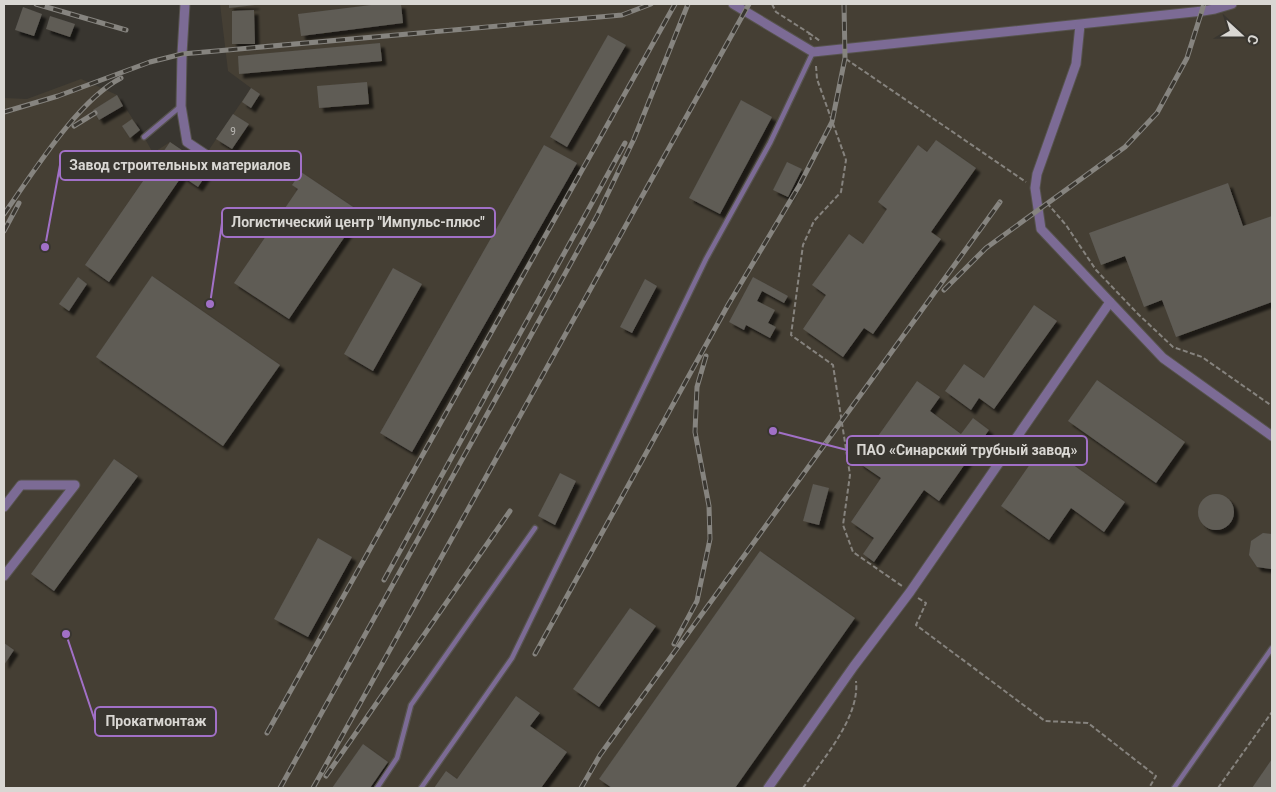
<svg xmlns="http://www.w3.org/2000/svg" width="1276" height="792" viewBox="0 0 1276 792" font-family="Roboto,sans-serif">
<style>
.built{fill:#453f34}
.building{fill:#5e5b55;filter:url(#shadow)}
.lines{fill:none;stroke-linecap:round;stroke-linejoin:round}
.lane-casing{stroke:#56534d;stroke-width:7}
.street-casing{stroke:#56534d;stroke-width:11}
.path{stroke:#86837e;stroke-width:2;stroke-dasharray:5 2.5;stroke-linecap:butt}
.lane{stroke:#7c6b95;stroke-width:4.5}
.street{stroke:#7c6b95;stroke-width:9}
.rail-casing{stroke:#86847f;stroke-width:5}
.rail{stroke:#393630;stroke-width:3;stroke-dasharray:9;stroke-linecap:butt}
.labels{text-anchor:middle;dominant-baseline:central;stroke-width:4;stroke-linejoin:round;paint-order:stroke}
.number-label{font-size:10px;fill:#bab8b4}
.leader{fill:none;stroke:#a170c7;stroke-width:2}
.callout-dot{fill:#a170c7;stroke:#393630;stroke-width:2}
.callout{fill:#393630;stroke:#a170c7;stroke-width:2}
.callout-label{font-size:14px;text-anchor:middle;font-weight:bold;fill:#d9d7d3}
</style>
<defs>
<filter id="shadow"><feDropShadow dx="4.5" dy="4.5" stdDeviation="1" flood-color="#0009"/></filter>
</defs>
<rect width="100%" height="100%" fill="#393630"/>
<!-- built -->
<polygon class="built" points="220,4 1272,4 1272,788 4,788 4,98 27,99 81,79 117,95 140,130 153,153 170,142 200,163 251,88 228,71"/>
<!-- building -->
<g class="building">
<polygon points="229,4 255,4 255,5 229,8"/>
<polygon points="379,4 401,4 403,23 301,36 298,14"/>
<polygon points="23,7 42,14 34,36 15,30"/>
<polygon points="254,10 255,44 232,44 232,11"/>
<polygon points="50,16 75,24 70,37 46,29"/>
<polygon points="608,35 626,45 567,147 550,137"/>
<polygon points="380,43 382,61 239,74 238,56"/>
<polygon points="367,82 369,104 319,108 317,86"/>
<polygon points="251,88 260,94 251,108 242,102"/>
<polygon points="117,95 123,106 99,120 93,110"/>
<polygon points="741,100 772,117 720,214 689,198"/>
<polygon points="233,114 249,124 232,149 216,139"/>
<polygon points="132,119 140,130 130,138 122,126"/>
<polygon points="936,140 976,168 931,232 941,239 873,334 864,328 843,357 803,329 826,295 812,285 849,234 863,244 887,209 878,202 918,145 927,152"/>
<polygon points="170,142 210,169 198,187 182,176 109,282 85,265"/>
<polygon points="544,145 577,163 412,452 380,433"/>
<polygon points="787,162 802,169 788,197 773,190"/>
<polygon points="301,172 365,215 356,229 352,226 289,319 234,283 298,189 292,185"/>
<polygon points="1228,183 1243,226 1272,216 1272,302 1176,337 1162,300 1144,307 1125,256 1101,265 1089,233"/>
<polygon points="393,268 422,284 373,371 344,354"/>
<polygon points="152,276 280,365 223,446 96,357"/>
<polygon points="78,277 87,284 69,311 59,304"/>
<polygon points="753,277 788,296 784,303 762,291 757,301 775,310 768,323 776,327 770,338 746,325 744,330 729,322"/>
<polygon points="645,279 657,286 632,333 620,327"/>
<polygon points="1034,305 1057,321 994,409 979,398 971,410 945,391 964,364 984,378"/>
<polygon points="1097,380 1185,442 1156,483 1068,421"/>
<polygon points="917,381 940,397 930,411 961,434 973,418 989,430 939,501 924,490 874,562 863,554 874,538 851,522 881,478 859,463"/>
<polygon points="1044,444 1125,502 1104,532 1071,508 1049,540 1001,506"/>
<polygon points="114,459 138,476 54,591 31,574"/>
<polygon points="560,473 576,481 555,525 538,516"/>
<polygon points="813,484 829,488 819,525 803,521"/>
<circle cx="1216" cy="512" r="18"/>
<polygon points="1263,533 1272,534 1271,569 1257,567 1249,555 1251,541"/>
<polygon points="318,538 352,557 308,637 274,619"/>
<polygon points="760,551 855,618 735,788 612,788 599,779"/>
<polygon points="630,608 656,626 599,707 573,689"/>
<polygon points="4,643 14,650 4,665"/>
<polygon points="516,696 540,713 530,726 567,752 541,788 434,788 446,771 457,779"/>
<polygon points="363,744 388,762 370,788 332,788"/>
<polygon points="1272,759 1272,788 1252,788"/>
</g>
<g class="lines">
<defs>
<g id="lane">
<polyline points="144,137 181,106"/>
<polyline points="377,788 397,758 411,705 535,528"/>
<polyline points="421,788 512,658 706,259 770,143 813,52"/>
<polyline points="1174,788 1272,648"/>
</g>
<g id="street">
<polyline points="185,4 182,54 181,106 187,142 205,154"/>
<polyline points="733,4 813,52 1203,11 1215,9 1232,4"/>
<polyline points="1080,25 1076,64 1037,174 1035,188 1041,229 1163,358 1272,436"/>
<polyline points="4,507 21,485 75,485 4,576"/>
<polyline points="768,788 854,666 910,592 1110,302"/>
</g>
</defs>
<!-- lane casing -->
<use href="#lane" class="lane-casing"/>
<!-- street casing -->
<use href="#street" class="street-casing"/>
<!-- path -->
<g class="path">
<polyline points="772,4 776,12 809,33 811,40"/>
<polyline points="809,33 820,41"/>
<polyline points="846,59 1026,182"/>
<polyline points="816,66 817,79 846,160 841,192 814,221 803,245 791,335 833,365 850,475 843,525 853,552 902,586"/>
<polyline points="1047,203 1066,225 1096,270 1138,314 1173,347 1202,357 1272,406"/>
<polyline points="918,598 926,603 916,625 1045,721 1088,723 1156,776 1149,788"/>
<path d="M803,788c20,-29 57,-71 53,-107"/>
<polyline points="1218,788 1272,712"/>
</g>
<!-- lane -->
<use href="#lane" class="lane"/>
<!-- street -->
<use href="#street" class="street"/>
<defs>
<g id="rail">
<polyline points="36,4 126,30"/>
<polyline points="4,112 58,96 150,62 182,54 622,15 651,4"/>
<polyline points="74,126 95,113"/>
<path d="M4,214c29,-41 73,-113 117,-136"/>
<polyline points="4,231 19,203"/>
<polyline points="944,290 986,248 1125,147 1157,113 1187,58 1204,4"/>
<polyline points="384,580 625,143"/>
<polyline points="674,644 697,601 710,539 709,506 695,432 697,387 706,356"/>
<polyline points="535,654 728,305 799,186 832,122 845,58 844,4"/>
<polyline points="267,733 675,4"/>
<polyline points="326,776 510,511"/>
<polyline points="280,788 597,216 634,139 688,4"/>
<polyline points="313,788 749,4"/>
<polyline points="581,788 600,755 1000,202"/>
</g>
</defs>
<!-- rail casing -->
<use href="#rail" class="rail-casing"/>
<!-- rail -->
<use href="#rail" class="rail"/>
</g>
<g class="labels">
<!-- number labels -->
<g class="number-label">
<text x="233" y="131">9</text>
</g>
</g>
<!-- callouts -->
<path class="leader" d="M45 247L60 165M210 304L222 223M773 431L847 450M66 634L95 721"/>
<g class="callout-dot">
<circle cx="45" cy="247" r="5"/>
<circle cx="210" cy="304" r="5"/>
<circle cx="773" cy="431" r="5"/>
<circle cx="66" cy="634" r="5"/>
</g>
<g class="callout">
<rect x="60" y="151" width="241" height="29" rx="5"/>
<rect x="222" y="208" width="273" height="29" rx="5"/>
<rect x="847" y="436" width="240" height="29" rx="5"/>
<rect x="95" y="707" width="121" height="29" rx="5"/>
</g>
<g class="callout-label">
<text x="180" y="170">Завод строительных материалов</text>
<text x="358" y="227">Логистический центр "Импульс-плюс"</text>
<text x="967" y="455">ПАО «Синарский трубный завод»</text>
<text x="156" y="726">Прокатмонтаж</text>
</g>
<!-- border -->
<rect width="1276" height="792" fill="none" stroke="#d9d7d3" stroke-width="10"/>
<!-- north arrow -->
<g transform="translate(1241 35) rotate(111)" stroke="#393630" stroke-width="4" paint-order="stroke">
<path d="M0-4L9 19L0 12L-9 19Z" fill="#d9d7d3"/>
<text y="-8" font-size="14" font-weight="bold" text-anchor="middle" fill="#d9d7d3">С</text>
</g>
</svg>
